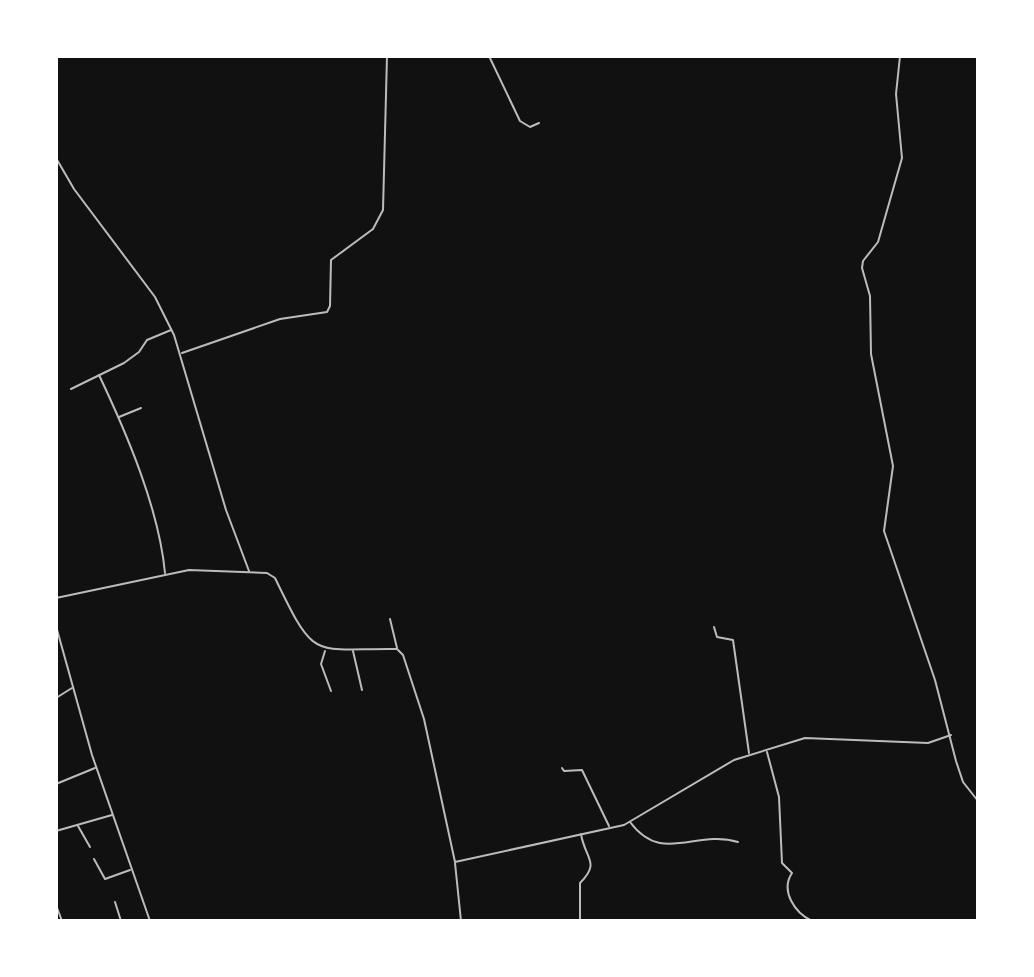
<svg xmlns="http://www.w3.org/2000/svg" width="1034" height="977" viewBox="0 0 1034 977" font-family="Barlow,sans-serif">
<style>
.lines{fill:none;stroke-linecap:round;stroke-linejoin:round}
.minor{stroke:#bcbcbc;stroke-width:2}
</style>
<rect width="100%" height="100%" fill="#111"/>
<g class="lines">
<!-- minor -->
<g class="minor">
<polyline points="489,56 520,121 530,127 539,123"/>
<polyline points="900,56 896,94 902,158 878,242 863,261 862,268 870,296 871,354 893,466 884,531 935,680 956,761 963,782 978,801"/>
<polyline points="56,158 74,189 155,297 174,335 226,510 249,571"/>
<polyline points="182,353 280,319 327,312 330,306 331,260 373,229 383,210 387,56"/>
<path d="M99,375c28,59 60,134 66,198"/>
<polyline points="71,389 124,363 139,352 147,340 171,330"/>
<polyline points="119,417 141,408"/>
<path d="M56,598l133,-28 78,3 8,5c41,85 36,70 122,71l6,6 21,64 31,143 169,-37 110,-65 71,-22 123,5 23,-8"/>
<polyline points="390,619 397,648"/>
<polyline points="56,626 92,755 150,921"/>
<polyline points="714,627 717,637 733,640 749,753"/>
<polyline points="325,651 321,664 331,691"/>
<polyline points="353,651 362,690"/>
<polyline points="56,698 72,688"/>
<path d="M767,752l12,45 3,66 10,10c-12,18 3,40 20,48"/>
<polyline points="562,768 564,771 582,770 609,826"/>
<polyline points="56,784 95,768"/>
<path d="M630,822c32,43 65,7 108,20"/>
<polyline points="78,826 90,847"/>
<polyline points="56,831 112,815"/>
<polyline points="94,859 105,879 130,870"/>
<polyline points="455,863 461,921"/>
<polyline points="115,902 121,921"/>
<polyline points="56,905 62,921"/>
<path d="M580,921v-38c21,-21 5,-24 1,-49"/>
</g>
</g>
<!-- border -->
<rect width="1034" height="977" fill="none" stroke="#ffffff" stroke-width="116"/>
</svg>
